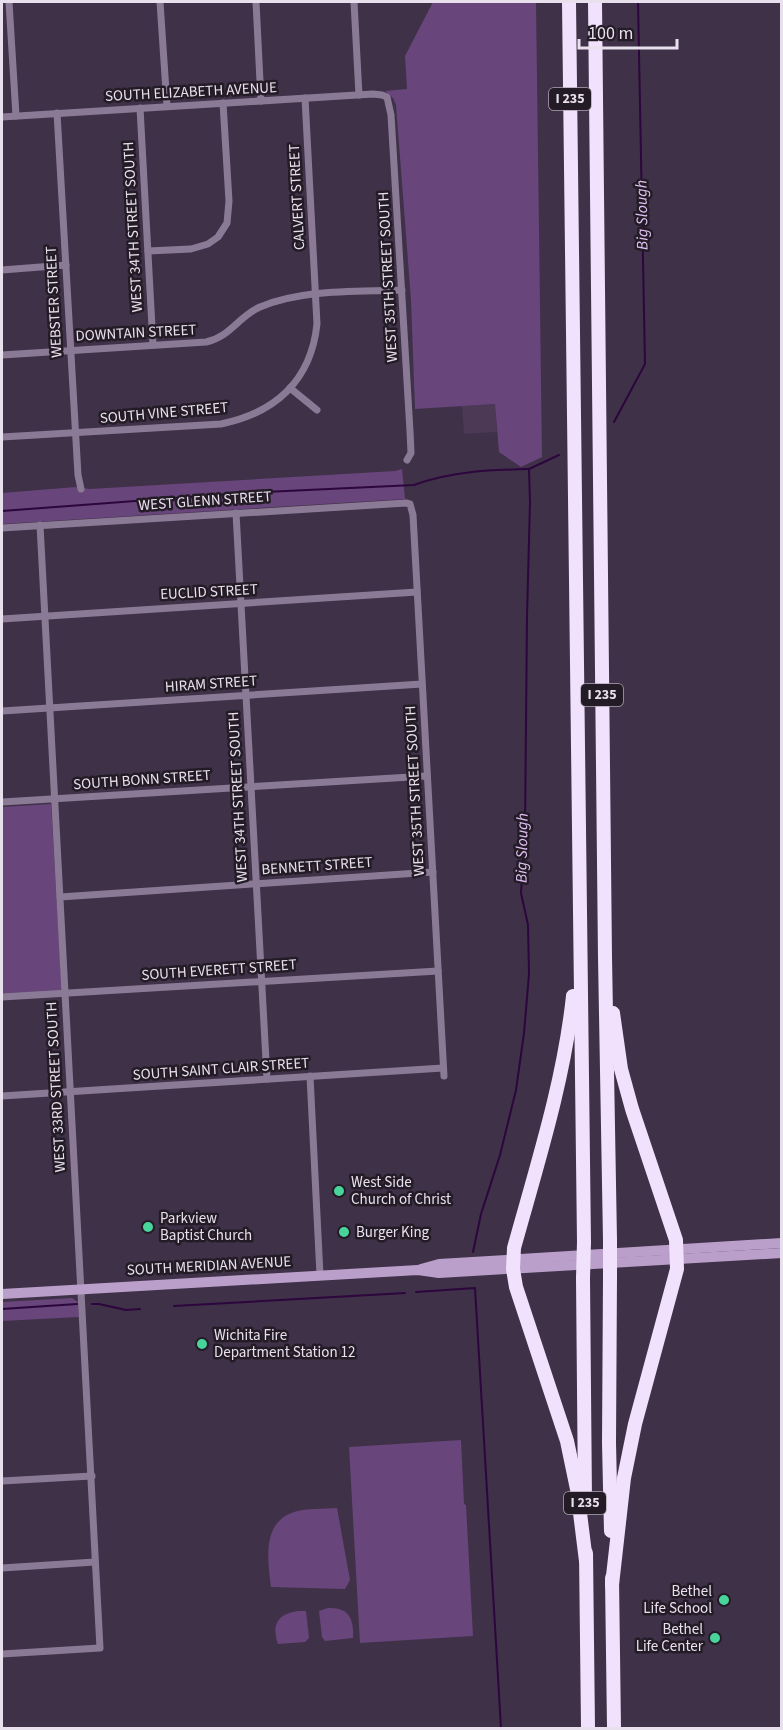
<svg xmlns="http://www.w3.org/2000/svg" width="783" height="1730" viewBox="0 0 783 1730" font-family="'Source Sans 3',sans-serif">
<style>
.built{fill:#4b3956}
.green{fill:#68457b}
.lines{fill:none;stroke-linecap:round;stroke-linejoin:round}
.stream{stroke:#2c063d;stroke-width:2}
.minor{stroke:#8b7a95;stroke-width:7}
.secondary{stroke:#ba9fca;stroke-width:10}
.motorway{stroke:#f2e1fc;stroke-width:14}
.motorway-bridge{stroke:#f2e1fc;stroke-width:14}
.poi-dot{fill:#49d49c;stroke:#231c26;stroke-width:2}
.labels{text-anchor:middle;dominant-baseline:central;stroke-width:5;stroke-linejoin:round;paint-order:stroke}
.shield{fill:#231c26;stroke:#aea5b2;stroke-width:1.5}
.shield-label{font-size:14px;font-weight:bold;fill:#e9e0ee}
.street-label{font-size:15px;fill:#e9e0ee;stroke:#231c26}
.poi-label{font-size:15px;fill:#e9e0ee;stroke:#231c26;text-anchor:start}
.water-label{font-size:16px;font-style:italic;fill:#e2c2f5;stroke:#231c26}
</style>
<rect width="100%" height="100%" fill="#3f3148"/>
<!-- built -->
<polygon class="built" points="495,404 497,432 464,434 462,406"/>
<!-- green -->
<g class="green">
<polygon points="433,2 536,2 542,457 521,467 499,452 495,404 415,409 411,300 396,105 393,98 385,91 407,89 405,56"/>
<polygon points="402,469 405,499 2,524 2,493 76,487 90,489 395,471"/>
<polygon points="51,804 62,991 2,995 2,807"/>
<polygon points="72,1298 78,1302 79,1317 2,1321 2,1302"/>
<polygon points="461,1440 464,1504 466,1505 473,1636 360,1643 349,1447"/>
<path d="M337,1508l13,72 -5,9 -74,-2c-3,-26 -10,-64 23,-75 13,-4 29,-3 43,-4z"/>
<path d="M328,1608c21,-1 26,11 25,30l-28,3 -3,-4 -3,-26z"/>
<path d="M298,1611h8l3,27 -4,4 -27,2c-7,-20 0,-30 20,-33z"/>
</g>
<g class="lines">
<!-- stream -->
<g class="stream">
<polyline points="614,422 645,364 638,2"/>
<path d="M2,511l240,-18 172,-8c36,-14 76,-15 115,-16"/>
<polyline points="473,1252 481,1214 500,1155 516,1090 524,1033 529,974 528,925 521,893 525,831 527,616 530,502 529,469 559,455"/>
<polyline points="416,1292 475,1288 501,1728"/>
<polyline points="92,1304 99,1304 126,1310 140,1309"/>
<polyline points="174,1306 405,1293"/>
<polyline points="2,1309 77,1304"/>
</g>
<!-- minor -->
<g class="minor">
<polyline points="9,2 16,116"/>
<polyline points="160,2 167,106"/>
<polyline points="256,2 261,101"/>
<polyline points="354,2 359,95"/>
<polyline points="140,108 153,345"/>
<polyline points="57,113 78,475 81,489"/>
<polyline points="2,117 373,94 382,95 387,97 391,115 410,431 411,453 407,460"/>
<polyline points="148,251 191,249 208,244 218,237 227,223 229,201 223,103"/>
<polyline points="2,270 66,265"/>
<path d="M2,355l204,-13c24,-5 33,-26 54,-35 42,-18 96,-15 142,-17"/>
<polyline points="290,388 317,410"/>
<path d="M2,437l219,-13c54,-11 90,-43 96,-100l-12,-226"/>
<polyline points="236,513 267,1079"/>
<polyline points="2,528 406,503 410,504 413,515 444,1076"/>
<polyline points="2,619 417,592"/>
<polyline points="2,711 422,684"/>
<polyline points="2,802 427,776"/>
<polyline points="60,897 433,872"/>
<polyline points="2,997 438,971"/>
<polyline points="310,1076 320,1275"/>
<polyline points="2,1096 443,1068"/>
<polyline points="2,1481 92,1476"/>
<polyline points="2,1568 95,1562"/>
<polyline points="2,1654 100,1648 40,525"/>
</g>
<!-- secondary -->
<g class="secondary">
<polyline points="421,1269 439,1264 782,1243"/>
<polyline points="2,1294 418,1270 439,1273 782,1253"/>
</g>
<!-- motorway -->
<g class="motorway">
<polyline points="569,2 584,1242"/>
<polyline points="595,2 605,957 610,1240"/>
<path d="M573,996c-9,85 -36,169 -59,252l-1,21 3,18 51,154 10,48 9,72"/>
<polyline points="610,1276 609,1443 611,1531"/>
<polyline points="583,1278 585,1501"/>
<polyline points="586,1553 588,1728"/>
<polyline points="612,1578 614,1728"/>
<polyline points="612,1585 624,1478 635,1424 677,1269 676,1240 632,1109 621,1069 613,1013"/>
</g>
<!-- motorway-bridge -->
<g class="motorway-bridge">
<polyline points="610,1240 610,1276"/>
<polyline points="583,1278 584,1242"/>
</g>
</g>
<!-- markers -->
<g class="poi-dot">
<circle cx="339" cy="1191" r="6"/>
<circle cx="148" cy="1227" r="6"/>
<circle cx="344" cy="1232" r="6"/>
<circle cx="202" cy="1344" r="6"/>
<circle cx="724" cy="1600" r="6"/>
<circle cx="715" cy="1638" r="6"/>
</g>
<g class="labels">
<!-- shield labels -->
<g class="shield">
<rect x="549" y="88" width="42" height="22" rx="4.5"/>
<rect x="581" y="684" width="42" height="22" rx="4.5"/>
<rect x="564" y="1492" width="42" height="22" rx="4.5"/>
</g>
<g class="shield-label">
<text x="570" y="99">I 235</text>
<text x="602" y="695">I 235</text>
<text x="585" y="1503">I 235</text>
</g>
<!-- street labels -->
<g class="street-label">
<text transform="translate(191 92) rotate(-3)">SOUTH ELIZABETH AVENUE</text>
<text transform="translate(297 197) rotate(-93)">CALVERT STREET</text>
<text transform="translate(133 227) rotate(-93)">WEST 34TH STREET SOUTH</text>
<text transform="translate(388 277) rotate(-93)">WEST 35TH STREET SOUTH</text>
<text transform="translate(54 302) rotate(-93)">WEBSTER STREET</text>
<text transform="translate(136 333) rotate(-3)">DOWNTAIN STREET</text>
<text transform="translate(164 413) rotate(-5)">SOUTH VINE STREET</text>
<text transform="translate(205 501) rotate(-4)">WEST GLENN STREET</text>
<text transform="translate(209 592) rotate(-3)">EUCLID STREET</text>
<text transform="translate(211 684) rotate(-4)">HIRAM STREET</text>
<text transform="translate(142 780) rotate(-4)">SOUTH BONN STREET</text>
<text transform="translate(415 791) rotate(-93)">WEST 35TH STREET SOUTH</text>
<text transform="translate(238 797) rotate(-93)">WEST 34TH STREET SOUTH</text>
<text transform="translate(317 866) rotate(-4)">BENNETT STREET</text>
<text transform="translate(219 970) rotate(-4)">SOUTH EVERETT STREET</text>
<text transform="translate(221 1069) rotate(-4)">SOUTH SAINT CLAIR STREET</text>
<text transform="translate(56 1087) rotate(-93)">WEST 33RD STREET SOUTH</text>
<text transform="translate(209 1266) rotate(-3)">SOUTH MERIDIAN AVENUE</text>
</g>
<!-- poi labels -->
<g class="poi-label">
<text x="351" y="1182">West Side<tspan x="351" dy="17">Church of Christ</tspan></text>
<text x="160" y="1218">Parkview<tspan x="160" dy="17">Baptist Church</tspan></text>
<text x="356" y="1232">Burger King</text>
<text x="214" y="1335">Wichita Fire<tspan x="214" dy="17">Department Station 12</tspan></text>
<text x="712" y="1591" text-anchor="end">Bethel<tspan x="712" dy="17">Life School</tspan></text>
<text x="703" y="1629" text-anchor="end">Bethel<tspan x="703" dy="17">Life Center</tspan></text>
</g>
<!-- water labels -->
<g class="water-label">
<text transform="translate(642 215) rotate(-91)">Big Slough</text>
<text transform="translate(522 848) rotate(-89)">Big Slough</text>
</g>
</g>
<!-- border -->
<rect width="783" height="1730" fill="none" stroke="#e9e0ee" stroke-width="6"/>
<!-- scale -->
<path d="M579 39v9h98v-9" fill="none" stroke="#e9e0ee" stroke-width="3"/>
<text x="588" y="39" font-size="18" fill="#e9e0ee" stroke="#231c26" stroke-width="4.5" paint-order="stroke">100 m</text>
</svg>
